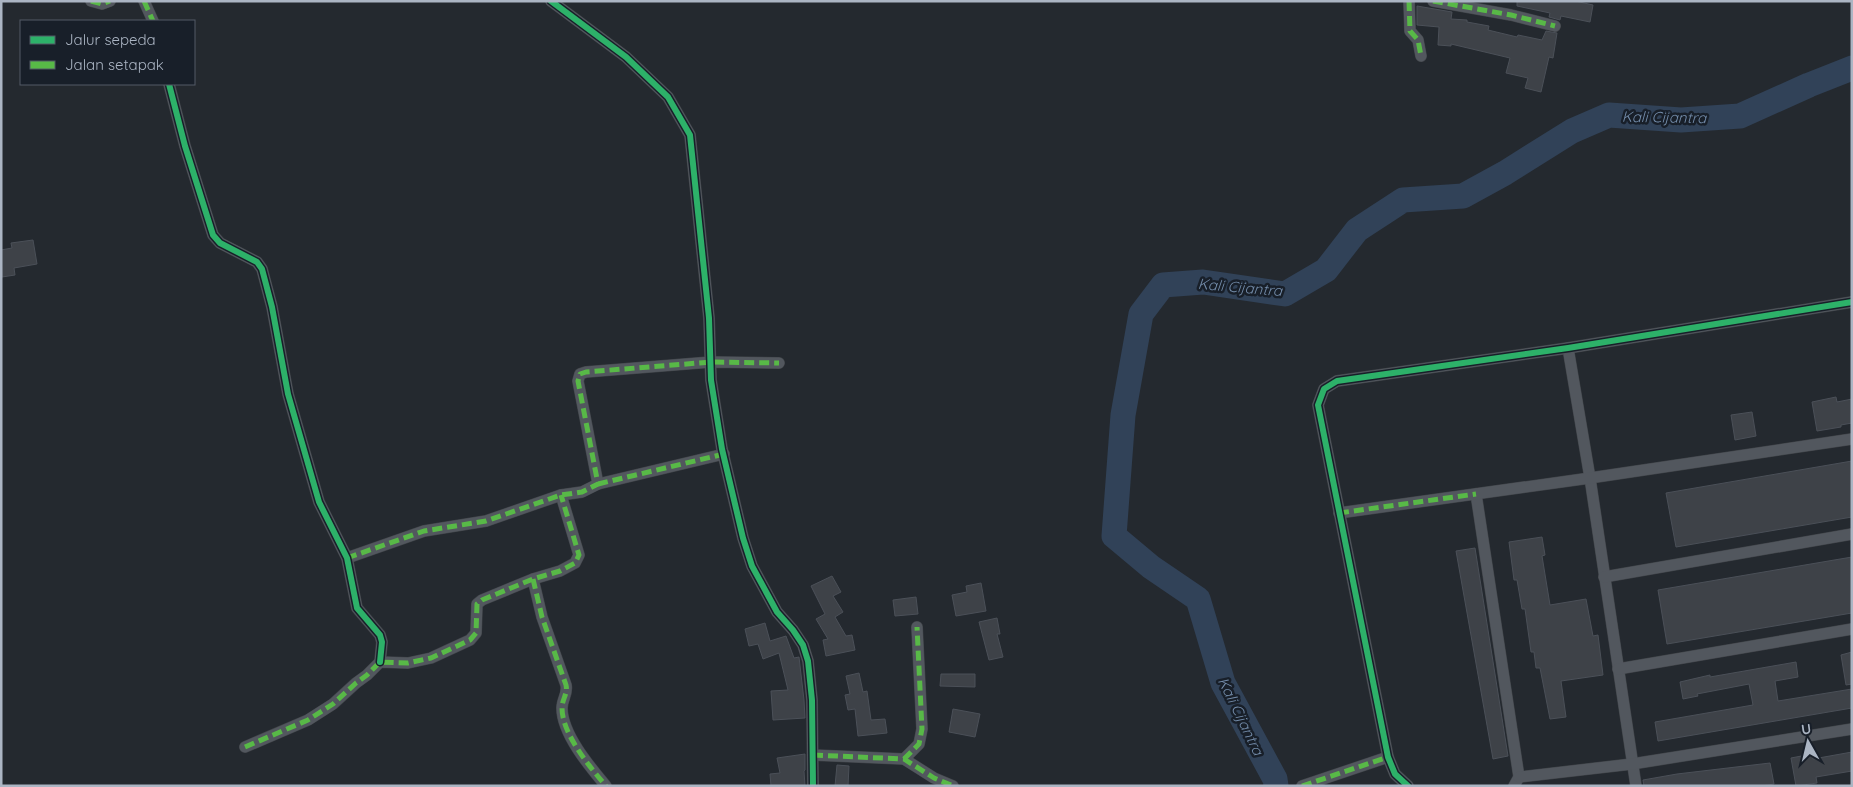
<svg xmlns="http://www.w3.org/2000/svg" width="1853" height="787" viewBox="0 0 1853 787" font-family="Quicksand,sans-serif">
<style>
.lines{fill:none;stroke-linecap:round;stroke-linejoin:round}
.river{stroke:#314258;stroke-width:25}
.building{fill:#3e4248;stroke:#4b5058}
.street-casing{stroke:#404449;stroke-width:12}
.street{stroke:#52575e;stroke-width:11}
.quiet{stroke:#58b947;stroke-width:5;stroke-dasharray:10 5;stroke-linecap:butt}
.cycleway-casing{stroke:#181f29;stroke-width:9}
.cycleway{stroke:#2db169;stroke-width:6}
.labels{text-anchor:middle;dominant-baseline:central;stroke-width:5;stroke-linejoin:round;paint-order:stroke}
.water-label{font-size:15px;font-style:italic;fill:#748dab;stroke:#181f29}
</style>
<rect width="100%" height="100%" fill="#24292f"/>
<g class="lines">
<!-- river -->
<polyline class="river" points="1276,786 1275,779 1223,683 1198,599 1151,567 1114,536 1123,415 1141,314 1163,285 1203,282 1285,294 1326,270 1357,230 1403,200 1463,196 1505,173 1572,131 1609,115 1681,120 1740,116 1809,85 1852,68"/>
</g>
<!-- building -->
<g class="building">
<polygon points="1517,1 1575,1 1593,5 1590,22 1561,16 1560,20 1549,17 1550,13 1517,6"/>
<polygon points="1417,6 1452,12 1451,19 1467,20 1467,22 1489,26 1488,30 1517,37 1518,35 1542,40 1546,31 1557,33 1553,58 1549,57 1541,92 1525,88 1528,78 1506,73 1510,58 1451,44 1451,46 1438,45 1439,27 1417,25"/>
<polygon points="33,240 37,264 14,268 15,275 2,277 1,250 12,248 11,243"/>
<polygon points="1836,397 1837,402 1852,399 1852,423 1841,425 1841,427 1817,431 1812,402"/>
<polygon points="1752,412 1756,436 1735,440 1731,415"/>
<polygon points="1852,461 1852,517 1676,547 1666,493"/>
<polygon points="1542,537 1545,555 1542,556 1550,605 1586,599 1593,636 1598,635 1603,675 1561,681 1566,717 1550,719 1540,668 1536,668 1534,652 1531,652 1525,609 1522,609 1517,580 1514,580 1509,542"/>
<polygon points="1475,548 1508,756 1493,759 1456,551"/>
<polygon points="1852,557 1852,613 1667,644 1658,590"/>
<polygon points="832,576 841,592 833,596 843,612 835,617 846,636 852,635 855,650 826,656 823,640 828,639 816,619 825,614 811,586"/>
<polygon points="981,583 986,611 956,616 952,595 967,592 966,586"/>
<polygon points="916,597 918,614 895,616 893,600"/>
<polygon points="997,618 1000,634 997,634 1003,657 989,660 979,622"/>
<polygon points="765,623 770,641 786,636 794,658 799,657 804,700 805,718 773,720 771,691 788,690 779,653 763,659 758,644 749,646 745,629"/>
<polygon points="1852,652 1852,684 1846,685 1841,655"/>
<polygon points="1796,662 1798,677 1775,681 1778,701 1852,689 1852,708 1658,741 1655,722 1753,705 1749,684 1697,694 1698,696 1683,699 1680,682 1710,675 1710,677"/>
<polygon points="859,673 863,692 867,691 871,720 885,719 887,733 858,736 855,709 848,710 845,695 850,694 846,676"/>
<polygon points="941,674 975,674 975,687 940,686"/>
<polygon points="953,709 980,714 975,737 949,732"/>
<polygon points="1852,752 1852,771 1816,777 1817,783 1796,786 1791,758 1812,754 1813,759"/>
<polygon points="805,754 805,770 804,771 805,786 771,786 770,774 780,773 777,758"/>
<polygon points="1770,763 1774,784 1761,786 1644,786 1643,780 1677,774"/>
<polygon points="837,765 849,766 848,786 835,786"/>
</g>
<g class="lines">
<defs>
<g id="street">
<polyline points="91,1 102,4 110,1"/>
<polyline points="144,1 153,21"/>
<polyline points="551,1 626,57 668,97 690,135 709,318 711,380 722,449 743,538 752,566 777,612 793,630 803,645 808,661 812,700 813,786"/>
<polyline points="1409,1 1410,31 1418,40 1421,56"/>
<polyline points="1433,1 1511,15 1555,26"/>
<polyline points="169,84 185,146 213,235 220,243 257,262 262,269 272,307 288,394 319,502 347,558 357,608 380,635 382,642 380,662"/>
<polyline points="1568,348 1590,478 1636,786"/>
<polyline points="598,484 724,454"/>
<polyline points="1476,494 1519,777 1514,786"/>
<polyline points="1339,513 1590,478 1852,439"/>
<polyline points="347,558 424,531 486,521 561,495 582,492 598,484 578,381 580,374 586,372 711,362 779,363"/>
<polyline points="1604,577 1852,534"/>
<path d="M533,579l9,38 24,68c2,9 -4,14 -4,23 0,26 28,59 44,78"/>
<polyline points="1618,669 1852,629"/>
<polyline points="245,747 308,720 333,704 356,683 367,675 380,662 408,663 431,658 470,640 476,633 477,604 482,600 533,579 560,571 575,563 579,555 561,495"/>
<polyline points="813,755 904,759 934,778 953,786"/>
<polyline points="904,759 919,744 922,729 917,627"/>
<polyline points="1519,777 1632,764 1852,729"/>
<polyline points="1302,786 1388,757"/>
<polyline points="1408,786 1395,774 1388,757 1318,405 1324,389 1337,381 1568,348 1852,302"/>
</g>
</defs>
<!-- street casing -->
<use href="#street" class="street-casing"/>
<!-- street -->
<use href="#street" class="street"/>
<!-- quiet -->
<g class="quiet">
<polyline points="91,1 102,4 110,1"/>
<polyline points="144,1 153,21"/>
<polyline points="1409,1 1410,31 1418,40 1421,56"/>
<polyline points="1433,1 1511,15 1555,26"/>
<polyline points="598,484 724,454"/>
<polyline points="1339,513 1476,494"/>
<polyline points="347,558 424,531 486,521 561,495 582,492 598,484 578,381 580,374 586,372 711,362 779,363"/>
<path d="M533,579l9,38 24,68c2,9 -4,14 -4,23 0,26 28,59 44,78"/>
<polyline points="245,747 308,720 333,704 356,683 367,675 380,662 408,663 431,658 470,640 476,633 477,604 482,600 533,579 560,571 575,563 579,555 561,495"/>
<polyline points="813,755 904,759 934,778 953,786"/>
<polyline points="904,759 919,744 922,729 917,627"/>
<polyline points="1302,786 1388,757 1388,755"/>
</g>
<defs>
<g id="cycleway">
<polyline points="551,1 626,57 668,97 690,135 709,318 711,380 722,449 743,538 752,566 777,612 793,630 803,645 808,661 812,700 813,786"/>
<polyline points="169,84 185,146 213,235 220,243 257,262 262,269 272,307 288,394 319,502 347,558 357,608 380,635 382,642 380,662"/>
<polyline points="1408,786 1395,774 1388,757 1318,405 1324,389 1337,381 1568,348 1852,302"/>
</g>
</defs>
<!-- cycleway casing -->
<use href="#cycleway" class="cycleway-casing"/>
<!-- cycleway -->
<use href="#cycleway" class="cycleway"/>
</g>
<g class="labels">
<!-- water labels -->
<g class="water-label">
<text transform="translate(1664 117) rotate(1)">Kali Cijantra</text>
<text transform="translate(1240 287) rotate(5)">Kali Cijantra</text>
<text transform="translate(1241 716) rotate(64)">Kali Cijantra</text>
</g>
</g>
<!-- border -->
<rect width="1853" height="787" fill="none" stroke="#abb5c3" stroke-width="5"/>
<!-- legend -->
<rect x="20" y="20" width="175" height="65" fill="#181f29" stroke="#535b67"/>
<rect x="30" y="36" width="25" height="8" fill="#2db169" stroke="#535b67"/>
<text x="65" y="45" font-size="15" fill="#abb5c3">Jalur sepeda</text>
<rect x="30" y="61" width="25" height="8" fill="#58b947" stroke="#535b67"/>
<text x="65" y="70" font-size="15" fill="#abb5c3">Jalan setapak</text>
<!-- north arrow -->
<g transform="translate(1808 742) rotate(352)" stroke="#181f29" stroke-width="4" paint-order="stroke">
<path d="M0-4L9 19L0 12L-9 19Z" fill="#abb5c3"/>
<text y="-8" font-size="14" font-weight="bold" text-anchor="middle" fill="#abb5c3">U</text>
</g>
</svg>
